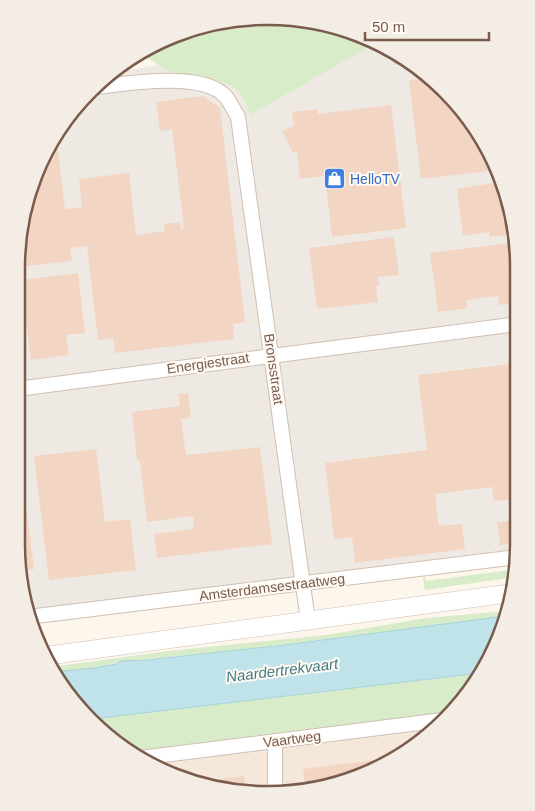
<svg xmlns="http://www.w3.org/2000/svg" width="535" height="811" viewBox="0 0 535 811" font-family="Helvetica,sans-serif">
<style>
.residential{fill:#f5e8da}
.industrial{fill:#efe9e4}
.green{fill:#d8ecc9}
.water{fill:#bfe3e8;stroke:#a5d3da}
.building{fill:#f3d5c3}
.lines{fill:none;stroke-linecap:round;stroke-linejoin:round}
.minor-casing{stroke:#d1beb0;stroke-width:16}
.tertiary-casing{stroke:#d1beb0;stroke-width:19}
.minor{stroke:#fff;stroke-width:14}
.tertiary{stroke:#fff;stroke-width:18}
.labels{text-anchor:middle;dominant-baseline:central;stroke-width:4;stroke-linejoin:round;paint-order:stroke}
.shop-label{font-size:14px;fill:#366cbe;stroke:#fffaf3;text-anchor:start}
.street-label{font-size:14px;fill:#7a5c4d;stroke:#fffaf3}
.water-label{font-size:15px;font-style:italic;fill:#437c86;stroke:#fffaf3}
.rim{fill:none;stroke:#7a5c4d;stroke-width:2.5}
</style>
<rect width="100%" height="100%" fill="#fdf6ec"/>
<!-- residential -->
<polygon class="residential" points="468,692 456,709 393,761 332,786 251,794 172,776 114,743 105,733"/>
<!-- industrial -->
<polygon class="industrial" points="351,31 433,79 493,157 518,251 517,549 27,610 16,543 18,234 42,157 79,102 118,72"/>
<!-- green -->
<g class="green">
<path d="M251,17l98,13 25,14 -124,71c-9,-45 -49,-32 -82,-45 -9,-4 -18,-11 -27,-16l16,-12z"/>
<polygon points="517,569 516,577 425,590 423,578 425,577 426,581"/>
<path d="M506,611l-2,6c-125,15 -253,33 -380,44 -7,0 -14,4 -22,6 -16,3 -32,4 -49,5l-2,-5 117,-16 158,-16 100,-17z"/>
<polygon points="480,673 454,711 131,752 114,743 92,719"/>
</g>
<!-- water -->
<polygon class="water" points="498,617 504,617 493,654 480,673 92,719 59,683 53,672 95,668 116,664 121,661 146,660 284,645"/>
<!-- building -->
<g class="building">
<polygon points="393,55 407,63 394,65"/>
<polygon points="432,78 493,157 497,170 421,179 409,80"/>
<polygon points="203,96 220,108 245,322 233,324 234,339 115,353 113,338 98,340 87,246 70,248 72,261 18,267 18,234 42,157 56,135 65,209 82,207 79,179 129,173 136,235 165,231 164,224 180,222 181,229 184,229 172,129 160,131 156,102"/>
<polygon points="391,105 406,228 332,237 325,176 300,179 297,152 293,153 282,131 294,126 292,112 317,109 318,114"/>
<polygon points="500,182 506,214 508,214 514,234 490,237 489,232 463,236 457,189"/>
<polygon points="394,237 399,275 378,277 379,285 376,286 378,302 317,309 309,248"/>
<polygon points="516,242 518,251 518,303 499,305 498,296 466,300 468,308 438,312 430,253"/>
<polygon points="78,273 85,333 66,335 69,355 31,360 21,280"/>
<polygon points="18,323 22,344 18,344"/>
<polygon points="518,363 517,499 494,501 492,487 435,494 439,526 462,524 465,549 355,563 352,537 334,539 325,463 427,450 418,375"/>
<polygon points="188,393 191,418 181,419 186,455 260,447 272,544 157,558 154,534 194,529 193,516 147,522 140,461 137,461 132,412 180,406 178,394"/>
<polygon points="24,409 26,423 17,424 17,410"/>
<polygon points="17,436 34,569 21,571 16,544"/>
<polygon points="96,449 105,522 130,519 136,570 49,580 34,456"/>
<polygon points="517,520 517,543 500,545 497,522"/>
<polygon points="391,758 392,762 332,786 315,788 315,784 305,785 303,769"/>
<polygon points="244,776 246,793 199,782"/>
</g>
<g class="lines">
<defs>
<g id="minor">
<path d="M98,87c31,-4 106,-16 128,10 5,6 8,14 12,20l70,504"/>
<polyline points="17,389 518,324"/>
<polyline points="28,617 517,557"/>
<polyline points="275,741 275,792"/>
<polyline points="140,758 443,720"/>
</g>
<polyline id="tertiary" points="45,656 512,593"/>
</defs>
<!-- minor casing -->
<use href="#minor" class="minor-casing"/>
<!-- tertiary casing -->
<use href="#tertiary" class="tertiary-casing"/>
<!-- minor -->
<use href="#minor" class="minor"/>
<!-- tertiary -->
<use href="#tertiary" class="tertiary"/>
</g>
<!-- icons -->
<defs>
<symbol id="shop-square" viewBox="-11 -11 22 22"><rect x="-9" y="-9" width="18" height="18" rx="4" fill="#3f7fe0" stroke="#fffaf3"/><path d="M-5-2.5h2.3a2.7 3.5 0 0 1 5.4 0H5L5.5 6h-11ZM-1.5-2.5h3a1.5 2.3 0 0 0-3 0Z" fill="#fff"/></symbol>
</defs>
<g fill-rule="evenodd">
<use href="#shop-square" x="322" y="166" width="25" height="25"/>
</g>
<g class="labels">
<!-- shop labels -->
<g class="shop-label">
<text x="350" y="179">HelloTV</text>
</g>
<!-- street labels -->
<g class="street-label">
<text transform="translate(208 363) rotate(-8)">Energiestraat</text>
<text transform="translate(274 369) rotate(82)">Bronsstraat</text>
<text transform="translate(272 587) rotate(-7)">Amsterdamsestraatweg</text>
<text transform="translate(292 739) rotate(-7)">Vaartweg</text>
</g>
<!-- water labels -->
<g class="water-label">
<text transform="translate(282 670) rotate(-7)">Naardertrekvaart</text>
</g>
</g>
<!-- crop -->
<path d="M0 0H535V811H0ZM267 25H268A242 242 0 0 1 510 267V544A242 242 0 0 1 268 786H267A242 242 0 0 1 25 544V267A242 242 0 0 1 267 25Z" fill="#f4ede6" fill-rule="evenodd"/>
<path class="rim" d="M267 25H268A242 242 0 0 1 510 267V544A242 242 0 0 1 268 786H267A242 242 0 0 1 25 544V267A242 242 0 0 1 267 25Z"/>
<!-- scale -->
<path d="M365 32v8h124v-8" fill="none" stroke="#7a5c4d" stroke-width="2.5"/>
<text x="372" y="32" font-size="15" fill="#7a5c4d" stroke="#fffaf3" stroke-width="4" paint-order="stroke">50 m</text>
</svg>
